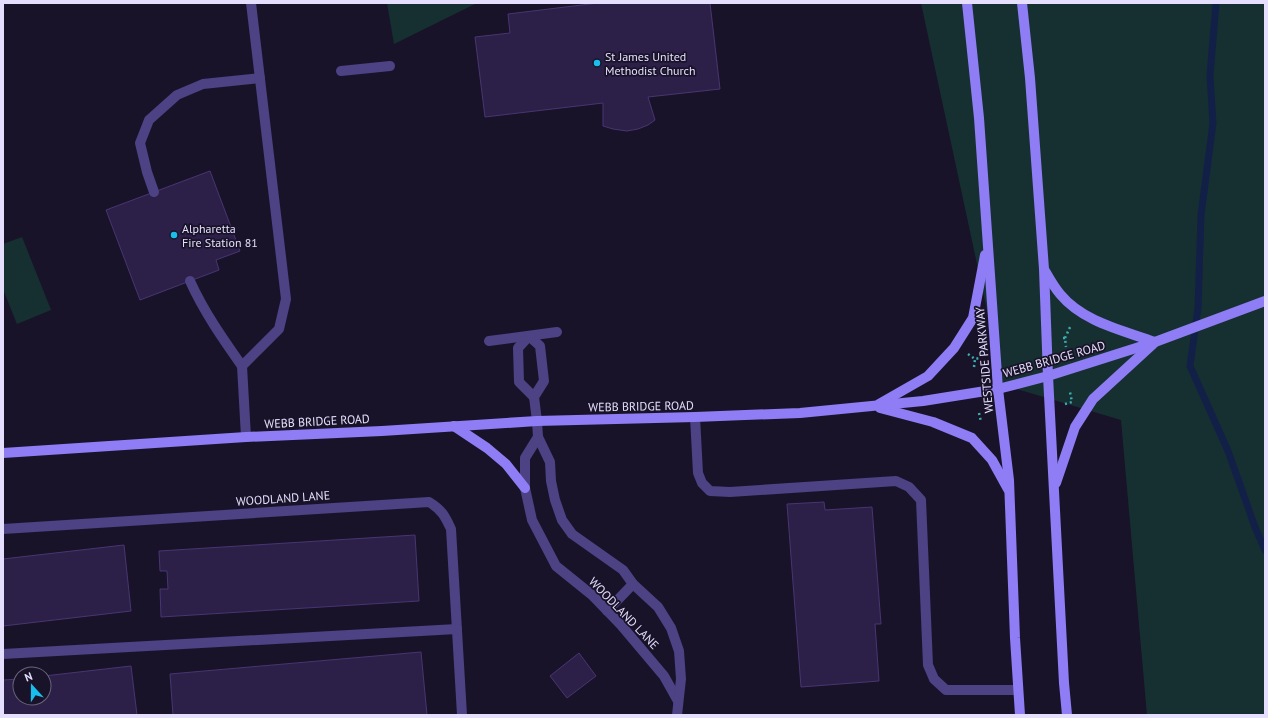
<svg xmlns="http://www.w3.org/2000/svg" width="1268" height="718" viewBox="0 0 1268 718" font-family="'PT Sans',sans-serif">
<style>
.green{fill:#163032}
.lines{fill:none;stroke-linecap:round;stroke-linejoin:round}
.stream{stroke:#122048;stroke-width:7}
.building{fill:#2d2048;stroke:#483572}
.path{stroke:#3bacb3;stroke-width:2.5;stroke-dasharray:2 3;stroke-linecap:butt}
.lane{stroke:#4c4284;stroke-width:10}
.street{stroke:#4c4284;stroke-width:10}
.secondary{stroke:#8e7df4;stroke-width:10}
.poi-dot{fill:#1abeec;stroke:#191329;stroke-width:1.5}
.labels{text-anchor:middle;dominant-baseline:central;stroke-width:3.5;stroke-linejoin:round;paint-order:stroke}
.poi-label{font-size:12px;fill:#e5defc;stroke:#191329;text-anchor:start}
.street-label{font-size:12px;fill:#e5defc;stroke:#191329}
</style>
<rect width="100%" height="100%" fill="#191329"/>
<!-- green -->
<g class="green">
<polygon points="387,3 477,3 394,44"/>
<polygon points="921,3 1265,3 1265,715 1147,715 1121,420 1003,385"/>
<polygon points="22,237 51,310 17,324 3,289 3,244"/>
</g>
<g class="lines">
<!-- stream -->
<polyline class="stream" points="1216,3 1210,75 1213,123 1201,215 1198,308 1190,366 1228,451 1255,527 1265,550"/>
</g>
<!-- building -->
<g class="building">
<polygon points="598,3 710,3 720,89 648,97 655,120 648,125 638,129 627,131 613,129 603,126 603,103 485,117 475,37 510,33 508,14"/>
<polygon points="210,171 240,251 216,260 219,270 140,300 106,210"/>
<polygon points="824,502 825,510 872,507 881,624 875,624 879,681 801,687 787,504"/>
<polygon points="415,535 419,601 161,617 160,589 168,589 167,571 160,571 159,551"/>
<polygon points="124,545 131,611 3,626 3,559"/>
<polygon points="421,652 427,715 173,715 170,674"/>
<polygon points="579,653 596,676 567,698 550,676"/>
<polygon points="131,666 137,715 3,715 3,680 20,679 20,698 44,698 44,676"/>
</g>
<g class="lines">
<!-- path -->
<g class="path">
<polyline points="1063,338 1065,338 1066,347"/>
<polyline points="1065,338 1071,325"/>
<polyline points="968,354 975,359 980,358"/>
<polyline points="974,367 975,359"/>
<polyline points="1065,404 1072,402 1070,392"/>
<polyline points="979,413 981,422"/>
</g>
<!-- lane -->
<g class="lane">
<polyline points="341,71 390,66"/>
<polyline points="154,192 147,172 140,143 149,120 177,95 203,84 260,78"/>
<path d="M190,281c14,31 33,58 52,85"/>
<polyline points="529,336 540,346 544,381 534,397 537,421"/>
<polyline points="529,336 518,348 519,382 534,397"/>
<polyline points="489,341 557,332"/>
<polyline points="695,417 698,473 702,483 710,491 730,492 896,481 909,487 921,500 928,665 934,679 946,690 1018,690"/>
<polyline points="246,437 242,366 279,329 286,299 251,3"/>
</g>
<!-- street -->
<g class="street">
<polyline points="537,421 538,437 525,458 525,488 532,520 556,566 592,595 621,625 664,676 678,701"/>
<polyline points="538,437 550,462 551,481 555,500 562,520 572,534 623,570 633,584 658,607 671,628 679,651 681,679 677,715"/>
<path d="M3,529l426,-27c13,8 16,14 22,27l11,186"/>
<polyline points="607,611 633,584"/>
<polyline points="3,654 457,629"/>
</g>
<!-- secondary -->
<g class="secondary">
<polyline points="967,3 979,118 998,389 1009,480 1015,638 1020,715"/>
<polyline points="1022,3 1030,78 1044,269 1048,376 1064,683 1067,715"/>
<path d="M1045,271c4,7 9,16 15,23 23,28 62,36 95,48"/>
<polyline points="879,404 928,376 954,348 973,318 985,255"/>
<polyline points="880,408 933,422 972,438 992,460 1008,489"/>
<polyline points="454,426 487,448 506,464 525,488"/>
<polyline points="3,453 246,437 382,431 537,421 695,417 800,413 923,401 998,389 1048,376 1155,342 1265,301"/>
<polyline points="1056,483 1075,427 1093,399 1153,344"/>
</g>
</g>
<!-- markers -->
<g class="poi-dot">
<circle cx="597" cy="63" r="4"/>
<circle cx="174" cy="235" r="4"/>
</g>
<g class="labels">
<!-- poi labels -->
<g class="poi-label">
<text x="605" y="56">St James United<tspan x="605" dy="14">Methodist Church</tspan></text>
<text x="182" y="228">Alpharetta<tspan x="182" dy="14">Fire Station 81</tspan></text>
</g>
<!-- street labels -->
<g class="street-label">
<text transform="translate(1054 359) rotate(-16)">WEBB BRIDGE ROAD</text>
<text transform="translate(984 360) rotate(-95)">WESTSIDE PARKWAY</text>
<text transform="translate(641 406) rotate(-1)">WEBB BRIDGE ROAD</text>
<text transform="translate(317 421) rotate(-3)">WEBB BRIDGE ROAD</text>
<text transform="translate(283 498) rotate(-4)">WOODLAND LANE</text>
<text transform="translate(624 613) rotate(46)">WOODLAND LANE</text>
</g>
</g>
<!-- border -->
<rect width="1268" height="718" fill="none" stroke="#e5defc" stroke-width="8"/>
<!-- north arrow -->
<g transform="translate(32 686) rotate(339)"><circle r="19" fill="#191329" stroke="#6b647d"/>
<path d="M0-3L7 15L0 10L-7 15Z" fill="#1abeec"/>
<text y="-6" font-size="11" font-weight="bold" text-anchor="middle" fill="#e5defc">N</text>
</g>
</svg>
